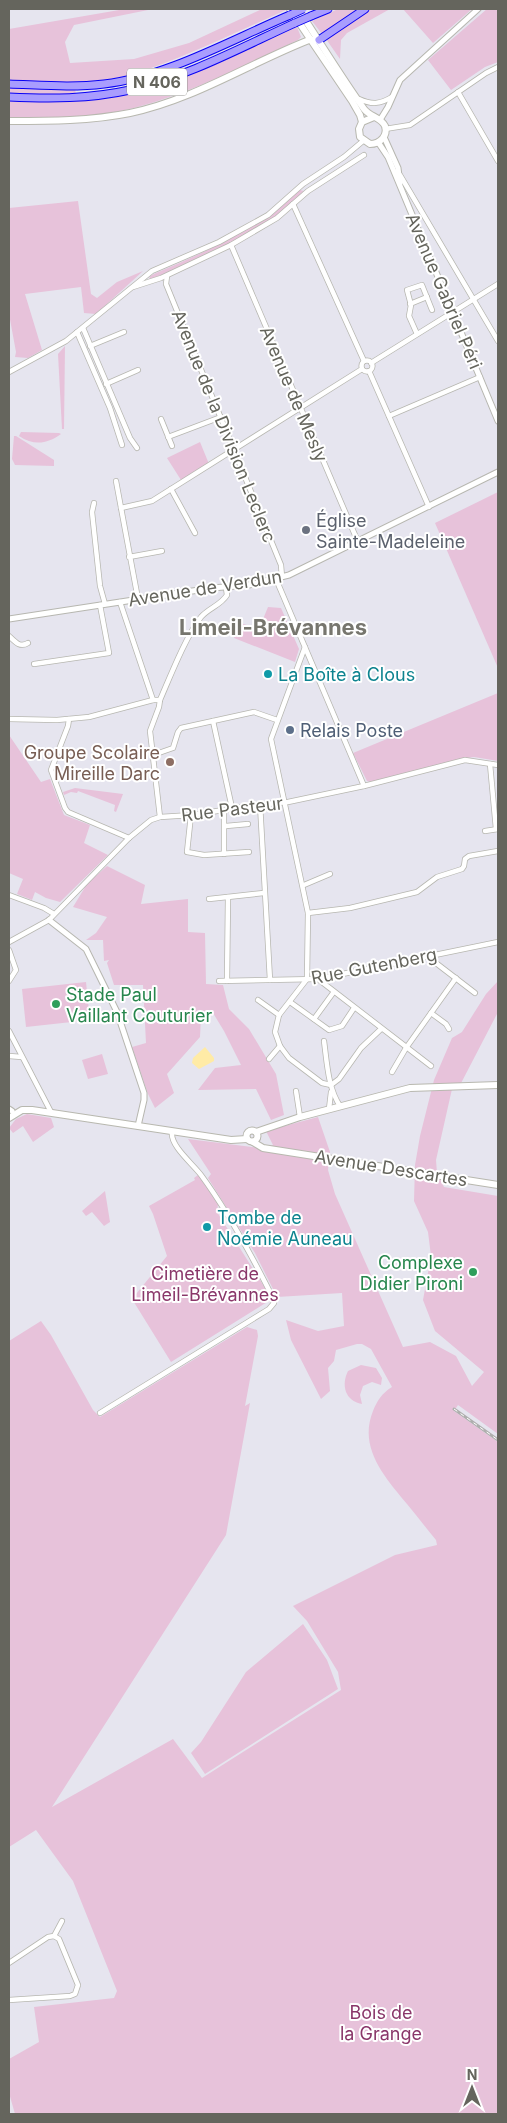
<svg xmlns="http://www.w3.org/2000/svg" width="507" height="2123" viewBox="0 0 507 2123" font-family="Inter,sans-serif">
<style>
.green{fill:#e7c2da}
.water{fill:#ffeba6}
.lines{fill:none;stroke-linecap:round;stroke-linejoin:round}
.minor-casing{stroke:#b7b7b0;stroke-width:6}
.tertiary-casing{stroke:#b7b7b0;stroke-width:7}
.secondary-casing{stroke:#b8b8af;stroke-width:8}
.trunk-casing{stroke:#0801f4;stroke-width:9}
.minor{stroke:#fff;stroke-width:4.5}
.tertiary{stroke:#fff;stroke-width:5}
.secondary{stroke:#fff;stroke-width:6}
.trunk{stroke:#a99dfe;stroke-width:7}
.rail-casing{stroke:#afafae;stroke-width:3}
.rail{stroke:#fff;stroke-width:1;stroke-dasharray:4;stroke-linecap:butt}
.trunk-bridge-casing{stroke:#0801f4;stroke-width:9;stroke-linecap:butt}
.trunk-bridge{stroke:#a99dfe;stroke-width:7}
.worship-dot{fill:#6b7280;stroke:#fff;stroke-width:2}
.culture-dot{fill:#0f9aa8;stroke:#fff;stroke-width:2}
.service-dot{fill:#5c6f8a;stroke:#fff;stroke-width:2}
.education-dot{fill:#8d6e63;stroke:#fff;stroke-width:2}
.leisure-dot{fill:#2e9e5b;stroke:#fff;stroke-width:2}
.labels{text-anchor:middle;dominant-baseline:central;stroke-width:4;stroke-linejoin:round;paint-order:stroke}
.shield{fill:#fff;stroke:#93938e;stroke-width:1}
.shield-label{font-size:16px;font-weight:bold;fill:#65655d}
.street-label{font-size:18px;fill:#65655d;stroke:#fff}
.worship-label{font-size:18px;fill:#5b616d;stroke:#fff;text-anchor:start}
.culture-label{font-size:18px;fill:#0d838f;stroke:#fff;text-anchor:start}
.service-label{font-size:18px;fill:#4e5e75;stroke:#fff;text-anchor:start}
.education-label{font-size:18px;fill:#785e54;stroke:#fff;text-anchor:end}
.leisure-label{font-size:18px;fill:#27864d;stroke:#fff;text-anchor:start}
.park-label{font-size:18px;fill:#8a376a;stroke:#fff}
.district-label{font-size:22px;font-weight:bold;fill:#77766e;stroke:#fff}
</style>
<rect width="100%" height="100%" fill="#e6e5ef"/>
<!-- green -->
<g class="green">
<path d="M125,9h28l-79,16 -9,17 5,21 64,-4 55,-16 73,-34h23l1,1c-24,11 -49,22 -73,33 -45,19 -89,40 -139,39l3,19c78,-1 150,-44 220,-74l4,10 -3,3c-63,30 -124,62 -193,74 -32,5 -64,3 -96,3v-88z"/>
<polygon points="338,9 362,9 322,34 312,21"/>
<polygon points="371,9 390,9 347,33 341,40 340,59 326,39"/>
<polygon points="403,9 472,9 433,43"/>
<polygon points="487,9 498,9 498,62 485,67 451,90 428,60"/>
<path d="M300,190l4,1 -28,26 -13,9 -67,35 -47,19 1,-4 6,-3c38,-16 76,-33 110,-56 12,-8 23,-18 34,-27z"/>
<polygon points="78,201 91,294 97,298 117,282 143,271 96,314 84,313 81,287 25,294 42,350 28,358 15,357 16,352 9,314 9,208"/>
<polygon points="65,346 64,429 62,429 58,354"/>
<path d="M21,432l38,1 2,1c-14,10 -27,12 -42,2z"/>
<polygon points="14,436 16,436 54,460 54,466 15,465 12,459"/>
<polygon points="200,442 209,464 181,480 167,458"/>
<polygon points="498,492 498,668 435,523"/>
<polygon points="268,607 281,608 299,649 295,662 234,638 240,623 257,628 261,624"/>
<polygon points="498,693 498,761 474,757 467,758 371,782 367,781 353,753"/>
<polygon points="9,735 41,782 50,779 64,815 90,825 84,843 108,855 60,902 46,898 35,892 32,900 17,894 23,879 9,873"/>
<polygon points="75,788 123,794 116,812 114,811 115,805 78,791 77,793 71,792 64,795 63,792"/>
<polygon points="107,866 145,885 141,904 188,899 188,932 205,933 206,984 223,985 229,1009 249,1029 276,1074 284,1115 271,1120 256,1089 198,1090 215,1068 241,1065 224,1031 213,1013 201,1017 200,1037 167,1074 174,1093 155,1108 148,1094 132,1047 146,1043 143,985 114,985 107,963 109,960 104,961 103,940 86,940 96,933 107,917 73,907 87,884"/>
<path d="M498,981v31l-40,77h-6l-16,71 1,13 7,14 54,9v238l-40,-29 -4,6 44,31v672h-483l-6,-21v-34l30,-17 -5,-35 80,-9 3,-7 -44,-110 -37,-51 -27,17v-506l32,-20 10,14 42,75 7,7 147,-90 10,3 1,6 -13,70 5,-3 -24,132 -174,272 121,-68 29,39 139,-88 -3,-18 -31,-51 -14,-15 102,-51 42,-10 -1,-5c-10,-12 -19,-24 -29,-36 -22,-27 -49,-56 -34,-93 4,-10 9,-18 19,-24l-21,-38 -9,-5h-5l-21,6 -2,11 -6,7 2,23 -9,8 -30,-59 -5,-20 32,11 26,-5 -2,-33 -65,4 -22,-44 -47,-75 3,-4 -23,-35 72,9 13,-3 -7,-14 52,-14 12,35 -2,18 7,24 68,153 27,-5 26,14 16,30 12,-14 -49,-41 -12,-31 8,-44 -3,-24 -14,-31 1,-36 5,-29 14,-56 18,-42 10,-6 24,-38z"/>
<polygon points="86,982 90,1020 26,1027 22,989"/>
<polygon points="102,1054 108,1074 88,1079 82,1060"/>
<polygon points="27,1114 51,1118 54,1127 33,1142 23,1126 13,1133 9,1128 16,1119"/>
<polygon points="198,1175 218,1204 217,1212 272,1299 171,1362 132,1299 167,1256 153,1214 149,1206 195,1180 194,1178"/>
<polygon points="105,1191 110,1222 104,1226 92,1212 86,1216 82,1211"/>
<path d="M361,1365l15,3 6,10 -1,7 -9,-3 -9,4 -3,9 2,9c-17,-3 -21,-19 -14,-33z"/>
<polygon points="303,1624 327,1660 338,1689 205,1774 191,1753 201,1742 246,1672"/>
</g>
<!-- water -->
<polygon class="water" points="205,1047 214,1058 214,1061 199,1069 192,1063 193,1058"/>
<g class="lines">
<defs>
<g id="minor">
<polyline points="458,92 498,161"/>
<path d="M359,99c13,6 21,5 33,-2"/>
<polyline points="385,129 410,125 486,73 498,67"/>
<polyline points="400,175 498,341"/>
<polyline points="293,204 364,361"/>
<polyline points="231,245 358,542"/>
<polyline points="167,276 166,284 281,565 282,577"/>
<polyline points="133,287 161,278 231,245 277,218 308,191 364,155"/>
<polyline points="410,304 427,297"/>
<polyline points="83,328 130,438 137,448"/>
<polyline points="77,332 110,408 122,445"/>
<polyline points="417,334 409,316 411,305 407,290 422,285 432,310"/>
<polyline points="90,346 124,332"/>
<circle cx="367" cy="366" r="5.5"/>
<polyline points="371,363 498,284"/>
<polyline points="369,371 429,507"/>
<polyline points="9,372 66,341 152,271 219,242 268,215 303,184 344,157 363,141"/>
<polyline points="106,384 138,370"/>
<polyline points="389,416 480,377"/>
<polyline points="161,419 172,446"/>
<polyline points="168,437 221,417"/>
<polyline points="116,481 138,599"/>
<polyline points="171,489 195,533"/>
<polyline points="94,503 92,512 100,586 105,604"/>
<polyline points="121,508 152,501 362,369"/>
<polyline points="129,557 162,551"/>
<polyline points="276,579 364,786"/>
<polyline points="120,602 153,700"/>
<path d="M9,636c6,6 11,12 19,7"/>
<polyline points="305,647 271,739 308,913 307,979 279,1015 275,1032 280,1046 289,1058 322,1083 331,1085"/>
<polyline points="34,664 109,653 100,605"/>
<polyline points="9,719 57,720 89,717 153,700 160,700"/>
<polyline points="69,719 68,726 51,770 65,808 68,812 129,838"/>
<polyline points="213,721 232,808"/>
<polyline points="153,755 173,748 178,732 181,728 254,712 277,720"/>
<polyline points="490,764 496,829"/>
<polyline points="260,804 270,980"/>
<polyline points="224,810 224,854"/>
<polyline points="191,815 187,852 204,855 249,852"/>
<path d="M160,817l-10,-86 9,-24 1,-7c10,-23 26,-64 41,-83 8,-9 20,-12 26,-22l-1,-7"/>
<polyline points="226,826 248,824"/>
<polyline points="485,831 498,829"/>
<polyline points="304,885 330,874"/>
<polyline points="9,895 44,908 54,914"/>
<polyline points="209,899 264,893"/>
<polyline points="308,913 350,908 417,892 437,877 462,869 464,866 465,859 469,856 498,851"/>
<polyline points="9,942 49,920 129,838 151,820 160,817 192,815 255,805 288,802 364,786 465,760 498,765"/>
<polyline points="9,950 16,970 9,981"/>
<polyline points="430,956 432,960 475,993"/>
<polyline points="318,979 431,1066"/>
<polyline points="219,981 318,979 498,942"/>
<polyline points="227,981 228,897"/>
<polyline points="258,1000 279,1015"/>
<polyline points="290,1002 329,1030 342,1026 354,1008"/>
<polyline points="431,1013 446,1024 449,1029"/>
<polyline points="314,1019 333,993"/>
<polyline points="9,1031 51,1112"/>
<path d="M324,1041c3,22 4,47 16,65"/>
<polyline points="9,1056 22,1057"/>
<polyline points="269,1059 280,1046"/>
<polyline points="392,1072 406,1048 456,978"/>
<polyline points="331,1085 339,1079 361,1048 381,1029"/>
<polyline points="296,1091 300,1117"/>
<polyline points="329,1109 331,1092"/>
<path d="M100,1413l169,-104 5,-6 -1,-5c-21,-42 -44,-85 -72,-123 -8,-11 -31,-29 -29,-43"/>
<polyline points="54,1936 62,1921"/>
<polyline points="9,1963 48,1937 54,1936 59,1939 78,1985 75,1994 70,1996 9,2000"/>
</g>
<g id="tertiary">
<polyline points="380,120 388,107 400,80 478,9"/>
<polyline points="384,137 398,168 400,183"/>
<polyline points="378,142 388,157 498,421"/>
<polyline points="9,619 212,588 249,585 289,575 498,472"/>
<polyline points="49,920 86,949 117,1012 144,1093 144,1100 138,1126"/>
<polyline points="9,1109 12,1111"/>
</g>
<g id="secondary">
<polyline points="290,9 352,101 360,115 362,122"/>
<path d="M298,9c22,33 43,68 66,100 6,8 17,8 21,17 3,10 -5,18 -15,18l-10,-7 -1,-8 3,-7 12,-5"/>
<path d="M9,121c41,0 81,0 121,-8 63,-13 120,-50 179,-73h10"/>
<polyline points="9,1118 22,1110 32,1110 231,1140 247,1139"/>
<circle cx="252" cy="1136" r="5.5"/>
<polyline points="256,1132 300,1117 410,1088 498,1085"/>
<polyline points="253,1142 263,1148 498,1185"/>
</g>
<g id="trunk">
<polyline points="311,16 328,9"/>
<polyline points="319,40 365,9"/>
<path d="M9,84c31,1 63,4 95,0 62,-7 129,-45 186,-69"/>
<path d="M9,97c41,2 80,2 121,-7 57,-13 112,-43 165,-67"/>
</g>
</defs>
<!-- minor casing -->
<use href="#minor" class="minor-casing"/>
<!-- tertiary casing -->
<use href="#tertiary" class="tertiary-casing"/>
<!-- secondary casing -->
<use href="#secondary" class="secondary-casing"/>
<!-- trunk casing -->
<use href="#trunk" class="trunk-casing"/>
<!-- minor -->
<use href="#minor" class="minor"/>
<!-- tertiary -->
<use href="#tertiary" class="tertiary"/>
<!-- secondary -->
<use href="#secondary" class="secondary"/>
<!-- trunk -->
<use href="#trunk" class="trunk"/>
<defs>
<polyline id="rail" points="454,1409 498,1440"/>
</defs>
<!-- rail casing -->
<use href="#rail" class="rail-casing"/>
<!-- rail -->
<use href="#rail" class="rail"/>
<defs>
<g id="trunk-bridge">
<polyline points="290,15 303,9"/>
<polyline points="295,23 311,16"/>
</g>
</defs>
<!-- trunk-bridge casing -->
<use href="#trunk-bridge" class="trunk-bridge-casing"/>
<!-- trunk-bridge -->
<use href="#trunk-bridge" class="trunk-bridge"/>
</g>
<!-- markers -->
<circle class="worship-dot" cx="306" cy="530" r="5"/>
<g class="culture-dot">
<circle cx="268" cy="674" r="5"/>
<circle cx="207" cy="1227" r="5"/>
</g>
<circle class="service-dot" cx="290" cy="730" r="5"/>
<circle class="education-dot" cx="170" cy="762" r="5"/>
<g class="leisure-dot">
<circle cx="56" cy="1004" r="5"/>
<circle cx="473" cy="1272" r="5"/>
</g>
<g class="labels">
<!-- shield labels -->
<rect class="shield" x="127" y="68.5" width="60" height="27" rx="4"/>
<g class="shield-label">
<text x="157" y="82">N 406</text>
</g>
<!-- street labels -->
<g class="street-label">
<text transform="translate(444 291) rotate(67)">Avenue Gabriel Péri</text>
<text transform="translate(294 394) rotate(67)">Avenue de Mesly</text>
<text transform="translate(224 426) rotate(68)">Avenue de la Division Leclerc</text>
<text transform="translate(205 588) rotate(-9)">Avenue de Verdun</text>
<text transform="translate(232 809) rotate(-7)">Rue Pasteur</text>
<text transform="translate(374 966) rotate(-11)">Rue Gutenberg</text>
<text transform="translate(391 1168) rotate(9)">Avenue Descartes</text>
</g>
<!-- worship labels -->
<g class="worship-label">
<text x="316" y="520">Église<tspan x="316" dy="21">Sainte-Madeleine</tspan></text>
</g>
<!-- culture labels -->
<g class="culture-label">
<text x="278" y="674">La Boîte à Clous</text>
<text x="217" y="1217">Tombe de<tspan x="217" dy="21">Noémie Auneau</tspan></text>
</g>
<!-- service labels -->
<g class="service-label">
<text x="300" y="730">Relais Poste</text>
</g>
<!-- education labels -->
<g class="education-label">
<text x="160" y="752">Groupe Scolaire<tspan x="160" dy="21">Mireille Darc</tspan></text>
</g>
<!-- leisure labels -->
<g class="leisure-label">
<text x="66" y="994">Stade Paul<tspan x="66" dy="21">Vaillant Couturier</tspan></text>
<text x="463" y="1262" text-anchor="end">Complexe<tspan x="463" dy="21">Didier Pironi</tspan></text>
</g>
<!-- park labels -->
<g class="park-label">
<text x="205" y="1273">Cimetière de<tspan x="205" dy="21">Limeil-Brévannes</tspan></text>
<text x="381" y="2012">Bois de<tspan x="381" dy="21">la Grange</tspan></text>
</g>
<!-- district labels -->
<g class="district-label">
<text x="273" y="627">Limeil-Brévannes</text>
</g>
</g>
<!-- border -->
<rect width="507" height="2123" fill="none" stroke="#65655d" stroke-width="20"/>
<!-- north arrow -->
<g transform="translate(472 2088)" stroke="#ffffff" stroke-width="4" paint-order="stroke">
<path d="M0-4L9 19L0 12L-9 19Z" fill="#65655d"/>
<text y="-8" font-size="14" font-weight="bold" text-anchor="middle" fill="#65655d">N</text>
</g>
</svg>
